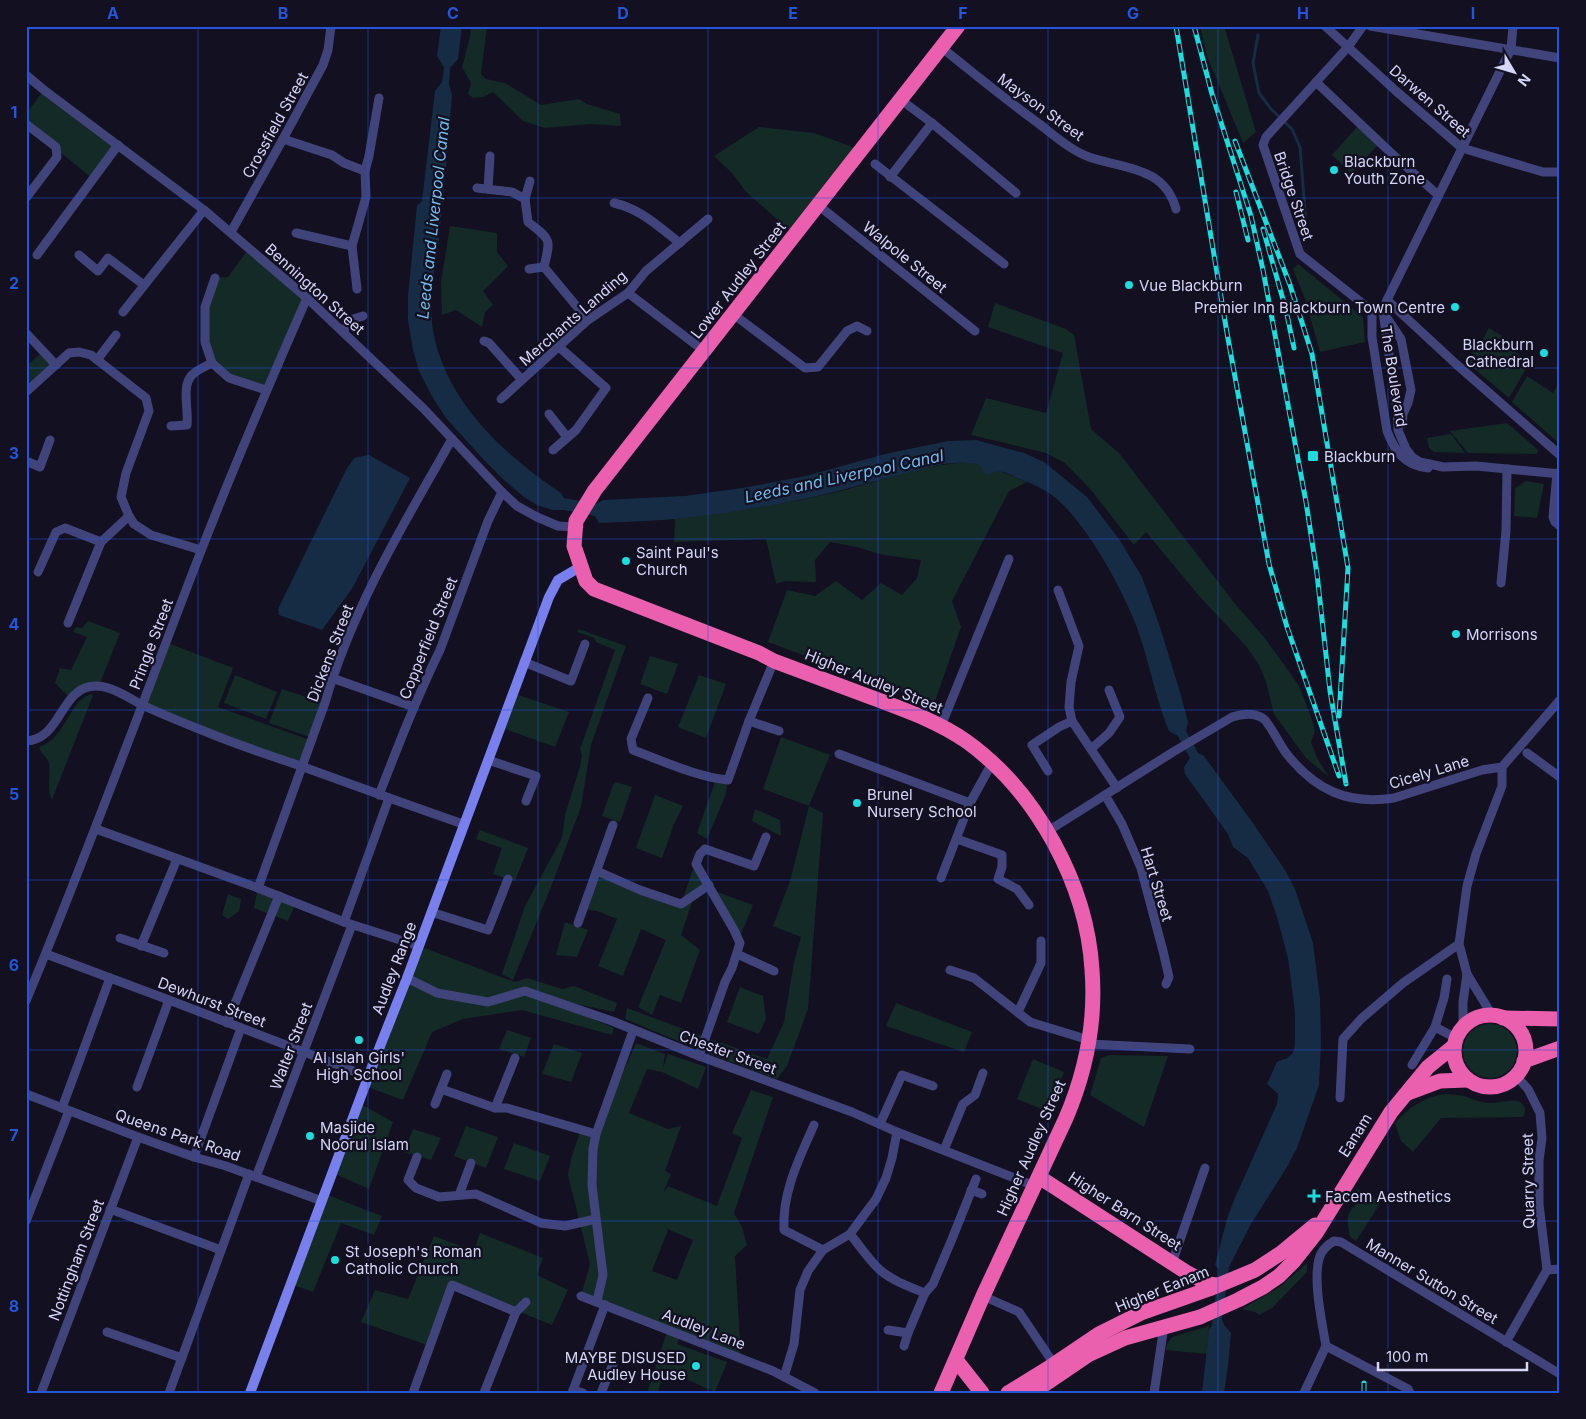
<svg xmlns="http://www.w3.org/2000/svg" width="1586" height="1419" viewBox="0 0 1586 1419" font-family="Inter,sans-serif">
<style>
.green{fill:#142a27;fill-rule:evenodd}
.water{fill:#162c45}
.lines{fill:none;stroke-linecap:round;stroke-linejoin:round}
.stream{stroke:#162c45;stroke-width:3}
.street{stroke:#41447a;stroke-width:9}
.secondary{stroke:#7980ed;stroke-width:10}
.highway{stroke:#ea60ae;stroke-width:15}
.rail-casing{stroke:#1ddcde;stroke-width:5}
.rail{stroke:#121021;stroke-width:3;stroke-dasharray:9;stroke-linecap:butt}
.grid{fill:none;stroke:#2655da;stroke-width:1;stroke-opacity:0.55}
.poi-dot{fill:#1ddcde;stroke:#121021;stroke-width:2}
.labels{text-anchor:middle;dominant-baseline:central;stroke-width:4.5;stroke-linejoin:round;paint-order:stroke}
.street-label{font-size:15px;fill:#d6d6f9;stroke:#121021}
.poi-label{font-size:15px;fill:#d6d6f9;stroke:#121021;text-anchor:start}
.water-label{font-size:16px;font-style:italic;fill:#71beec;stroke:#121021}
.neatline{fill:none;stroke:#2655da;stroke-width:2}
.grid-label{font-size:16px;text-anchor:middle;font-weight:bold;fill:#2655da}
</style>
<rect width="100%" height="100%" fill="#121021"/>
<!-- green -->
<g class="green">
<polygon points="471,26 487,26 481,74 486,79 505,83 541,105 579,99 587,104 620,114 621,126 590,124 545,128 523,121 493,92 483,97 473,98 468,94 471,83 462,67 470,37"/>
<polygon points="1200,26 1224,26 1256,132 1243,143 1207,56"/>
<polygon points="44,90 118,145 93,179 26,124 26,114"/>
<polygon points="759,127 814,133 861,150 795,235 746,192 732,173 714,156"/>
<polygon points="1357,127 1379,144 1351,173 1332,155"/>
<polygon points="450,226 497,233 497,252 508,266 483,291 493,305 485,312 482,327 456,310 442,315 441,282"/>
<polygon points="249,248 307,298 266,390 229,378 212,363 205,342 205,307 215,278 228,277"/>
<polygon points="1298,264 1363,317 1365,342 1320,352 1305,299 1293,269"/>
<polygon points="995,303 1066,329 1074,335 1091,429 1119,453 1236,605 1264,637 1283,663 1299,686 1310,714 1315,730 1311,742 1317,758 1329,777 1306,758 1274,714 1266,682 1259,665 1246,646 1200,597 1146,532 1134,545 1091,490 1065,463 1046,453 971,435 986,398 1046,413 1063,353 988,327"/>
<polygon points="1489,328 1510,341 1507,347 1530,362 1509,398 1465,361 1479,346"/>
<polygon points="43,352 56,365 26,392 26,366"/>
<polygon points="1527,376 1553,393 1557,386 1560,387 1560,444 1512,402"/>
<polygon points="1507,423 1538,450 1537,454 1468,453 1450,431"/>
<polygon points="1451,434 1465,453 1434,452 1429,448 1427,438"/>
<path d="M968,462c3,1 6,1 9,2 7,2 12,8 21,6l29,12 -18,9 -57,110 9,26 -27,77 -166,-62 19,-52 28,6 21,-15 26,19 19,-17 21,12 15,-17 4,-18 -38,-5 -26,-8 -27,-5 -15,18 1,22 -30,-1 -10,3 -10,-45 -92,3 1,-23c57,-8 114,-15 170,-29 40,-11 80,-25 123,-28z"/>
<polygon points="1526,481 1544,484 1537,518 1514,516 1515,488"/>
<polygon points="88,621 120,633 99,686 71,699 55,683 60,668 71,670 87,637 73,632 76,627 82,628"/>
<polygon points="579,629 626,646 591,745 581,807 551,887 513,980 502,974 525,906 562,838 565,815 580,766 582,755 580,749 615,650 596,642 594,638 577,632"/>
<polygon points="168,643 233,668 218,707 310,740 302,764 143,705"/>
<polygon points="650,656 678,664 667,694 640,684"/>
<polygon points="235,675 277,692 266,719 224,703"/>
<polygon points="699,675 726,684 706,738 678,727"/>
<polygon points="282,689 325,703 313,738 269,723"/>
<polygon points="512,693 569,712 555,747 500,727"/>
<path d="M91,694l2,1 -41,105c-6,-10 -1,-24 -3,-36 -1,-7 -8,-9 -10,-17 8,-3 14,-7 19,-14 10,-12 17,-34 33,-39z"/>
<polygon points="781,737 830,755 809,806 823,813 808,1009 787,1066 777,1079 707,1053 711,1039 767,1059 784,1022 794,962 801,937 773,926 790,881 809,806 763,789"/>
<polygon points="716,779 728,780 726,794 707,839 697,833"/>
<polygon points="616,782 632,787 620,822 602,816 613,785"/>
<polygon points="655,795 683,806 674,824 662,858 636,848"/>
<polygon points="755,809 780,820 781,836 752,821"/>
<polygon points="480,830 528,848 515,881 493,874 502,848 476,839"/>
<polygon points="696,864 709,885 694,896 681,935 700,950 681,1003 660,995 652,1015 638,1007 666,940 641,929 623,976 598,966 617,919 597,911 583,909 597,871 681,904 693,869"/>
<polygon points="258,888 296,903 288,921 254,908"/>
<polygon points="712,890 753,905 739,939"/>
<polygon points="228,894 241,899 239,911 228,919 222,915"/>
<polygon points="565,922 588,930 577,957 556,955"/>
<polygon points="419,946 515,982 527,978 562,989 574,986 617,1003 614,1012 535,995 614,1028 612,1035 522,1010 463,1019 432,1032 403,1100 365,1086"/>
<polygon points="740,987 763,996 766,1019 759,1034 727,1022"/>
<polygon points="896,1003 972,1032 964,1052 886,1026"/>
<polygon points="627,1008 702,1036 697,1049 625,1019"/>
<circle cx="1490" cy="1051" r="27"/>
<polygon points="507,1030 531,1038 524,1057 499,1049"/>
<path d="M636,1043l29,11 -2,14 5,-14 38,13 -8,22 -36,-17 -15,-3 -18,44 39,16 13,-3 -16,45 6,3 -8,19 5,-7 49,20 25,-68 -10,-5 19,-43 22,7 -39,116 8,14 5,18 -12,11 6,102 -60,-23 -4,9 50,18 -12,30 -49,-22 -9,23h-10l21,-64 -87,-33 9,-32 -22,-89 3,-16 10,-30 15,5zM665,1228l28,12 -16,40 -25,-9 16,-41z"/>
<polygon points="554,1044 582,1053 571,1082 542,1074"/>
<polygon points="1109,1055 1168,1056 1144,1127 1090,1095 1101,1058"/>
<polygon points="1033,1059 1064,1072 1049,1112 1017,1099"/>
<path d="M1445,1094c6,0 13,1 19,2 9,3 17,7 27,7 8,0 19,-4 27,-2 7,3 9,9 5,16l-82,1 -28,34 -12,-11 -6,-18c14,-16 29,-26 50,-29z"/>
<polygon points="359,1103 393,1122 369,1189 333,1173"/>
<polygon points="466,1126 498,1137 486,1168 454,1156"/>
<polygon points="413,1129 441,1138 431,1160 404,1152"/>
<polygon points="514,1143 550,1156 540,1181 504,1169"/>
<path d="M1356,1188l25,14 -25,39 -6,-4c-1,-6 -3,-16 -2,-21 3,-10 16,-13 8,-28z"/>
<polygon points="325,1194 382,1216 374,1235 341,1223 313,1292 291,1284"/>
<polygon points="480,1233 543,1258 537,1275 568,1290 552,1325 453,1285 430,1346 361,1322 375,1290 408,1299 434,1236 474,1251"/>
<polygon points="1307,1263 1307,1272 1272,1308 1259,1315 1255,1312 1242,1309 1281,1286"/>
<polygon points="1209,1326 1207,1354 1166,1350 1167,1344 1172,1337"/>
</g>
<!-- water -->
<g class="water">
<path d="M441,26h21l-4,33 -8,9 -1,16 3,11c-4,48 -8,96 -13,144 -4,29 -11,61 -6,91 12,71 71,125 128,163l3,5 32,6 7,-4 82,-4 57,-8 64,-12 79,-22 63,-13 28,-1 48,13 20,9 43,35 32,42 23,38 18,50 20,65 8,30 -2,9 12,22 6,3 46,63 35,51 10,19 18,54 7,56 1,44 -2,42 -22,63 -10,19 -36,57 -22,43 -7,52 2,6 7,8 -3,33 -4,27h-22l7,-63 3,-5 7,-56 -4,-4 12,-46 7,-19 43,-96 1,-10 -11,-10 10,-22 10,-4 6,-5 2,-8v-32l-7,-55 -11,-41 -9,-26 -20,-33 -15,-11 -5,-13 -43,-60 -1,-7 6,-9 -12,-22 -9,-5c-14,-34 -20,-71 -33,-106 -15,-38 -46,-95 -76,-123 -11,-11 -25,-17 -40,-23 -10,-4 -21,-13 -31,-4l-5,-1c-2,-10 -8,-11 -17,-11 -20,-2 -41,5 -60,10 -38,9 -76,21 -114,28 -47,9 -101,18 -148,20 -15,1 -30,1 -46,2l-4,-7 -31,-6h-11l-16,-5 -13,-8 -19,-16 -21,-21 -38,-42 -13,-20 -14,-27 -6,-21 -5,-29v-25l9,-90 5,-5 13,-110 7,-9 2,-15 -7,-11z"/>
<polygon points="369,455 410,478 353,587 322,630 279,615 278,609 346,470 354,458"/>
</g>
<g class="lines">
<!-- stream -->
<polyline class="stream" points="1258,35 1253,63 1259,93 1271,109 1292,129 1300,147 1306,224"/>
<!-- street -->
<g class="street">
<polyline points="1325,26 1396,91 1462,148 1543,172 1558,172"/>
<path d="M1363,26l-15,21 -82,90 -3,8 37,109 72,57v26l15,94c8,20 17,35 41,37"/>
<polyline points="1370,26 1560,58"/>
<polyline points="1513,26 1511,49 1387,300 1383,312 1397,410 1398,430 1406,449 1412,457 1420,462 1443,467 1476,466 1560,474"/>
<path d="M941,47c32,26 64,52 97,76 16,12 32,27 51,34 35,12 75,9 87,52"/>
<polyline points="26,75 44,90 204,210 307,298 424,409 502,492 517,506 537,517 558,526 575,527"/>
<polyline points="1316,82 1389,151 1438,195"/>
<polyline points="901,100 932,123 1016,193"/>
<polyline points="26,124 56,147 57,157 26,198"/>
<polyline points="283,139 332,155 344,163 365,171"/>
<polyline points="875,164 1004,264"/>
<polyline points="890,177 932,123"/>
<path d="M477,188l35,4 13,7 3,23c23,18 23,16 16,45l44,53"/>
<polyline points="488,189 490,156"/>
<polyline points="525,199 530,181"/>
<path d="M614,203c27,6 45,24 66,40"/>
<polyline points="818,205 975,331"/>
<polyline points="231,232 283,139 323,65 328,50 331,26"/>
<polyline points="296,233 352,246"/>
<polyline points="37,255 118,145"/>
<polyline points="79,255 98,271 108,258 144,285"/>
<polyline points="529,269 544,267"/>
<polyline points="215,278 205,307 205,342 212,363 229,378 266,390"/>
<polyline points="357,289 352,246 366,197 365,171 369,156 379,98"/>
<polyline points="628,293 704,351"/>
<polyline points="1387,300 1456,364 1560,455"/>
<polyline points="123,312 204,210"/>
<polyline points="733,314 805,368 818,367 847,331 857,326 867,331"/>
<polyline points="1385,315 1401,339 1411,390 1408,403 1403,414 1402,424"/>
<polyline points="343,332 350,320 363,316"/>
<polyline points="26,333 56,365"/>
<polyline points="484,341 489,343 522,380"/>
<polyline points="97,360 116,335"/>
<polyline points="26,392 69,353 79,352 91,355 146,398 149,411 126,473 121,497 129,516 134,524 151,535 201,550"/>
<polyline points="501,399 588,320 628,293 646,271 708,219"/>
<polyline points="549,414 567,437"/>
<path d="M171,426l16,-1c2,-15 -6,-39 5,-50 5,-5 14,-9 20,-12"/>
<polyline points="553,450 576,430 606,388 559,347"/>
<polyline points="26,461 40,467 50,440"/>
<polyline points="1557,473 1553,517 1555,522 1560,526"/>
<polyline points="38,572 56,532 65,528 101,542"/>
<polyline points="1501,583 1506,531 1507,469"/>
<polyline points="1058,590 1079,646 1071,682 1069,707 1072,721 1117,788"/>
<polyline points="68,623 101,542 129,516"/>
<polyline points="524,662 571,681 585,644"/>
<polyline points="332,678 414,707"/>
<path d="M648,698l-17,41 2,11c30,11 64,27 95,30l21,-59 25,-60"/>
<polyline points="749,721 779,731"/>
<polyline points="941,726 1009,559"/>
<path d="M26,741c36,-1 34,-56 71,-55 16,1 31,11 45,19 22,10 44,19 67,28 29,12 59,22 89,32 55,20 110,40 165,59"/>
<polyline points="1091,749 1109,733 1120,717 1109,690"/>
<polyline points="1527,753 1560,777"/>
<polyline points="839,754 970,803"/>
<polyline points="488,760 536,776 526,801"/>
<polyline points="1048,771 1032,745 1059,727 1072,721"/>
<path d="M379,795c19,-49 38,-98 61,-145l48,-129 14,-29"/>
<polyline points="1105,795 1122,824 1141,868 1163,951 1169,977 1166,984"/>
<polyline points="96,829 258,888 344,922 419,946"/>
<path d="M1048,831l125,-79 59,-35c10,-3 24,-5 33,3 8,10 14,23 21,33 29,37 61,52 108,45l88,-28 20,-3"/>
<polyline points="957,839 1002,855 1002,867 998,879 1017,889 1029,905"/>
<polyline points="597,871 640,890 681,904 709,885"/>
<polyline points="941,878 970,803 992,763"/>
<path d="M258,888l67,-185c27,-94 79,-180 127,-264"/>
<polyline points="431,912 488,930 508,879"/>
<polyline points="344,922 389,798"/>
<polyline points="578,923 613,825"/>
<polyline points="120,938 164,953"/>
<polyline points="141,946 177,859"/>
<polyline points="46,954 169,1000 369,1077"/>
<polyline points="737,954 774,971"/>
<polyline points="950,970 974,978 1030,1022 1089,1040"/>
<polyline points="407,978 437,993 488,1002 525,991 612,1021 699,1056 852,1112 897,1132 1035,1186"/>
<path d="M26,1001c62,-148 117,-300 175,-450 33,-85 69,-169 106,-253"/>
<polyline points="1018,1012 1041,963 1041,941"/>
<polyline points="1492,1015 1467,974 1459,944 1467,886 1476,854 1502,786 1502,767 1560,700"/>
<polyline points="227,1023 279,896"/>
<polyline points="1435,1027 1456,1038"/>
<polyline points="1463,1027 1463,1002 1467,974"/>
<polyline points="1089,1044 1190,1049"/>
<polyline points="699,1056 725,982 732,968 740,943 734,930 696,864 700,854 705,849 754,866 766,837"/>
<polyline points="1412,1065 1435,1027 1444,998 1447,979"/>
<polyline points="137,1087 169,1000"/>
<polyline points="441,1089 495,1108 507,1108 596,1134"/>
<polyline points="26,1094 138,1137 194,1157 226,1166 322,1201"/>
<polyline points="1340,1098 1343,1039 1361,1019 1403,983 1459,944"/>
<polyline points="435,1104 447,1074"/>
<polyline points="62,1108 110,978"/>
<polyline points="495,1108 515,1058"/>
<polyline points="880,1124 902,1075 933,1086"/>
<path d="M814,1125c-15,34 -32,67 -30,105l39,20"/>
<polyline points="944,1150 963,1104 975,1095 983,1073"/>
<polyline points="194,1157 241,1028"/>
<polyline points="417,1157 408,1180 416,1188 439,1197 476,1194 541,1223 565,1226 596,1219"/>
<polyline points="256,1177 352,925"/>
<polyline points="971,1190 982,1194"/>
<polyline points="459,1195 471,1163"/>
<polyline points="110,1209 221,1250"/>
<polyline points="26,1221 69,1111"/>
<path d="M850,1234c10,12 19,26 30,36 13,11 30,17 45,23"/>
<polyline points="1172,1263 1205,1168"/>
<polyline points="1547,1270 1560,1269"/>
<polyline points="581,1296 773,1371 815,1393"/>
<polyline points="983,1296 1019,1312 1056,1367"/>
<polyline points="597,1301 603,1275 592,1185 593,1149 596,1134 633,1031"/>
<polyline points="888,1330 908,1333"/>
<polyline points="107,1332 182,1358"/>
<polyline points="1506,1342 1547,1270 1539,1204 1539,1161 1542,1138 1540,1113 1528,1089 1516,1076"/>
<polyline points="904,1346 908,1333 925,1293 933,1284 952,1239 976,1179"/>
<path d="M1326,1346c-4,-23 -13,-65 -7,-87 2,-8 8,-14 15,-18l7,1 219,132"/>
<polyline points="1326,1346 1408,1389 1410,1393"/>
<polyline points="784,1377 794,1344 800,1290 808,1271 823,1250 850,1234 876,1199 886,1178 892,1158 897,1132"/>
<polyline points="573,1390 583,1393"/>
<polyline points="41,1393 138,1137"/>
<polyline points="169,1393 249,1174"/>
<polyline points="413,1393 452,1285 516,1312"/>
<polyline points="484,1393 516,1312 526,1302"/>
<polyline points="572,1393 605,1305"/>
<polyline points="601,1393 613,1364"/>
<polyline points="1154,1393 1164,1326"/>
<polyline points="1304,1393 1326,1346"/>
</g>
<!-- secondary -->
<polyline class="secondary" points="250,1393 373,1064 407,978 549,597 558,580 580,567"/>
<!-- highway -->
<g class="highway">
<circle cx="1490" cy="1051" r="36"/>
<polyline points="1503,1018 1560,1019"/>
<polyline points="1524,1061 1560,1048"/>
<polyline points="1408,1093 1440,1081 1467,1080"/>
<polyline points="1039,1177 1186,1272 1208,1284 1218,1285"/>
<polyline points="956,1360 982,1393"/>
<path d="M941,1393l42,-97 83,-178c20,-47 30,-97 26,-148 -5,-86 -56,-179 -126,-229 -29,-20 -61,-31 -93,-43 -33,-12 -66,-25 -99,-37l-15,-8 -165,-64 -8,-8 -12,-35 2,-25 19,-31 363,-464"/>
<polyline points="1008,1393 1047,1369 1099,1334 1141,1313 1209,1289 1255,1270 1281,1253 1315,1225"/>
<polyline points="1032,1393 1088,1355 1125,1338 1200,1317 1238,1300 1263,1287 1279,1276 1293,1262 1316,1233 1391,1112 1428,1067 1454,1046"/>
</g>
<defs>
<g id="rail">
<polyline points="1176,26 1227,333 1269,564 1287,627 1339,776"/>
<polyline points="1194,26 1212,94 1251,216 1263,270 1306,502 1317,574 1330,691 1346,784"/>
<polyline points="1235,141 1290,285 1312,354 1348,568 1339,716"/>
<polyline points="1236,192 1248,240"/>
<polyline points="1263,229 1286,310 1294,348"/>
<polyline points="1364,1383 1364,1393"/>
</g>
</defs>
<!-- rail casing -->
<use href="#rail" class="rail-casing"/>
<!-- rail -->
<use href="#rail" class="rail"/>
</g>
<!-- grid -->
<path class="grid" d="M198,26v1367M368,26v1367M538,26v1367M708,26v1367M878,26v1367M1048,26v1367M1218,26v1367M1388,26v1367M26,198h1534M26,368h1534M26,539h1534M26,710h1534M26,880h1534M26,1050h1534M26,1221h1534"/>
<!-- markers -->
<g class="poi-dot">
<circle cx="1334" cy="170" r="5"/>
<circle cx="1129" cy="285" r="5"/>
<circle cx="1455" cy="307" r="5"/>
<circle cx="1544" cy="353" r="5"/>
<rect x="1307" y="450" width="12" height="12" rx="2.5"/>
<circle cx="626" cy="561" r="5"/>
<circle cx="1456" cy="634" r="5"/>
<circle cx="857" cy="803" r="5"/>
<circle cx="359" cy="1040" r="5"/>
<circle cx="310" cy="1136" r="5"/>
<path d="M1311.5 1188.5h5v5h5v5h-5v5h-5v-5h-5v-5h5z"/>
<circle cx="335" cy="1260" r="5"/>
<circle cx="696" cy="1366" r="5"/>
</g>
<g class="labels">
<!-- street labels -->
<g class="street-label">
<text transform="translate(1430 101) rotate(41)">Darwen Street</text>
<text transform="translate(1041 107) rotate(36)">Mayson Street</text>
<text transform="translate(275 125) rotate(-61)">Crossfield Street</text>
<text transform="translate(1294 196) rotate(71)">Bridge Street</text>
<text transform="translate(905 257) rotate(39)">Walpole Street</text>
<text transform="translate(738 280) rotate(-52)">Lower Audley Street</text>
<text transform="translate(315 289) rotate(42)">Bennington Street</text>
<text transform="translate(573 318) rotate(-41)">Merchants Landing</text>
<text transform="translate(1394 376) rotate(81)">The Boulevard</text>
<text transform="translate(428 638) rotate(-68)">Copperfield Street</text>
<text transform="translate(151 644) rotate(-69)">Pringle Street</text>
<text transform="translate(330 653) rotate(-69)">Dickens Street</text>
<text transform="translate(874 681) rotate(22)">Higher Audley Street</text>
<text transform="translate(1429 772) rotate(-17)">Cicely Lane</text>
<text transform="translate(1157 884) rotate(73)">Hart Street</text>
<text transform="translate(394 968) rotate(-69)">Audley Range</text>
<text transform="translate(212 1002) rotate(21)">Dewhurst Street</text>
<text transform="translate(291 1046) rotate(-69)">Walter Street</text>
<text transform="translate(728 1052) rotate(20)">Chester Street</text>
<text transform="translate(178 1135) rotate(19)">Queens Park Road</text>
<text transform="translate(1355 1135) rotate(-58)">Eanam</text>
<text transform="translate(1031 1148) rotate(-66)">Higher Audley Street</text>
<text transform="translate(1528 1181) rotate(-91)">Quarry Street</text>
<text transform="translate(1125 1211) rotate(33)">Higher Barn Street</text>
<text transform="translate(76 1260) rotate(-69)">Nottingham Street</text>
<text transform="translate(1432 1281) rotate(31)">Manner Sutton Street</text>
<text transform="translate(1162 1289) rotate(-22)">Higher Eanam</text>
<text transform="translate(704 1329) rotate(21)">Audley Lane</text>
</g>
<!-- poi labels -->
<g class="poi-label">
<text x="1344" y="161">Blackburn<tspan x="1344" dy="17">Youth Zone</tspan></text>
<text x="1139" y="285">Vue Blackburn</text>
<text x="1445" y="307" text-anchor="end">Premier Inn Blackburn Town Centre</text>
<text x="1534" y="344" text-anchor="end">Blackburn<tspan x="1534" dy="17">Cathedral</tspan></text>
<text x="1324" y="456">Blackburn</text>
<text x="636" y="552">Saint Paul's<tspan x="636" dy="17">Church</tspan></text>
<text x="1466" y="634">Morrisons</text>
<text x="867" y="794">Brunel<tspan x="867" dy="17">Nursery School</tspan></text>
<text x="359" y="1057" text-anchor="middle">Al Islah Girls'<tspan x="359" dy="17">High School</tspan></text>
<text x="320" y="1127">Masjide<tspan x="320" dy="17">Noorul Islam</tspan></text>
<text x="1325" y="1196">Facem Aesthetics</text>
<text x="345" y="1251">St Joseph's Roman<tspan x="345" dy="17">Catholic Church</tspan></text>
<text x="686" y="1357" text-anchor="end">MAYBE DISUSED<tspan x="686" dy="17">Audley House</tspan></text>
</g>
<!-- water labels -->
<g class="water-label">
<text transform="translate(433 218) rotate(-84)">Leeds and Liverpool Canal</text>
<text transform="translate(844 476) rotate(-12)">Leeds and Liverpool Canal</text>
</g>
</g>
<!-- border -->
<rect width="1586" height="1419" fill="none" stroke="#121021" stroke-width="55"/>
<!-- north arrow -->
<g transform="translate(1514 72) rotate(128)" stroke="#121021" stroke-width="4" paint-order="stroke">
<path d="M0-4L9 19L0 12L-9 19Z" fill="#d6d6f9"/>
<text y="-8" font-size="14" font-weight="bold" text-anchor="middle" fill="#d6d6f9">N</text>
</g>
<!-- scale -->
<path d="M1378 1362v8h149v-8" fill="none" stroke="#d6d6f9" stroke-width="2.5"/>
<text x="1386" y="1362" font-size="15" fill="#d6d6f9" stroke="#121021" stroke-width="4" paint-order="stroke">100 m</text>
<rect x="28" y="28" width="1530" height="1364" class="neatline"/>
<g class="grid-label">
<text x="113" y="19">A</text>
<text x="283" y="19">B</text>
<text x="453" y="19">C</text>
<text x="623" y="19">D</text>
<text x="793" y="19">E</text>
<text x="963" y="19">F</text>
<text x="1133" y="19">G</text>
<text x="1303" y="19">H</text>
<text x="1473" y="19">I</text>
<text x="14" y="118">1</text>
<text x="14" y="289">2</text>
<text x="14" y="459">3</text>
<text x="14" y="630">4</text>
<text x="14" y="800">5</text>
<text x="14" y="971">6</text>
<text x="14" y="1141">7</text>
<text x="14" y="1312">8</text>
</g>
</svg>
